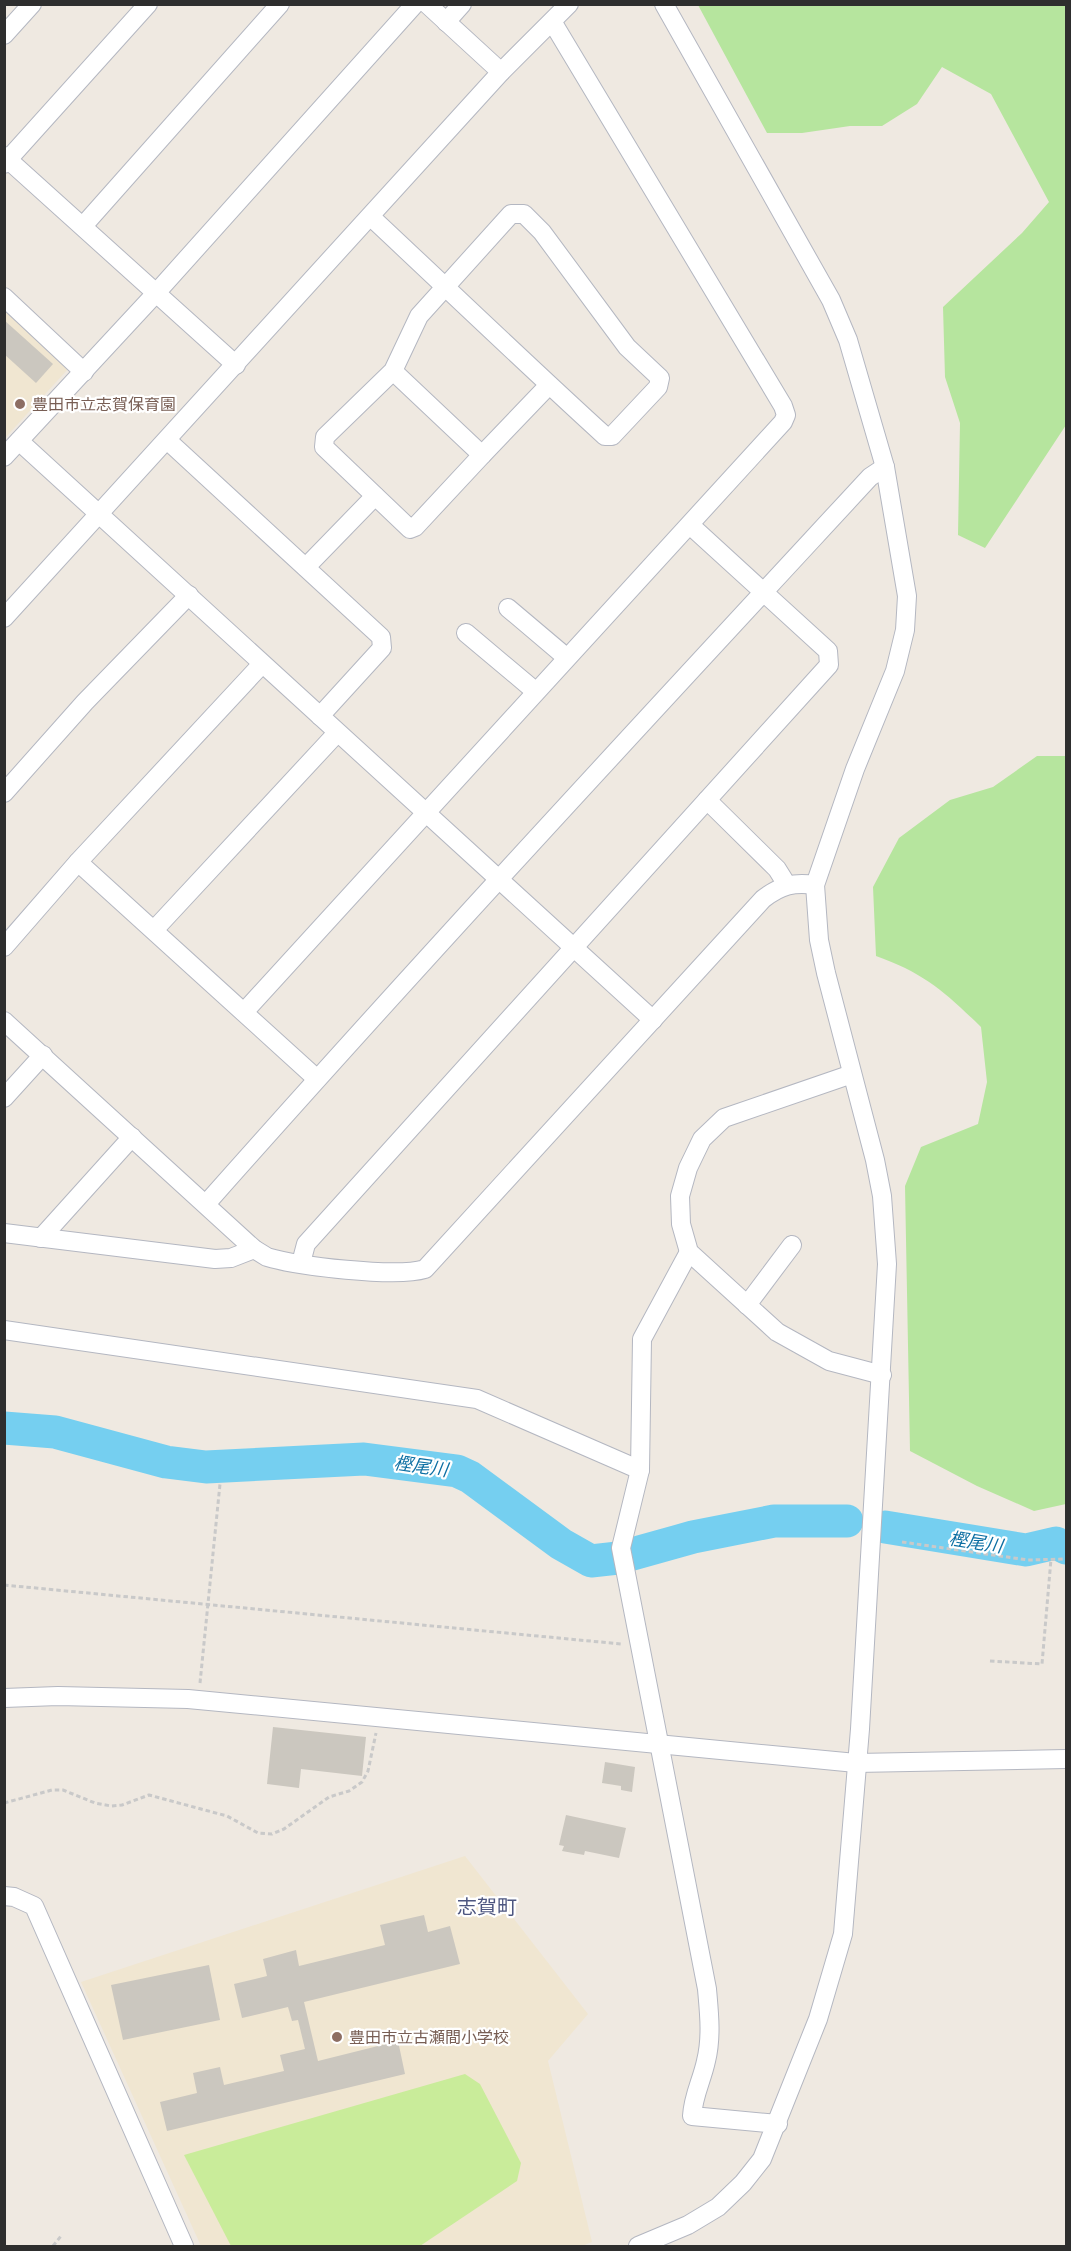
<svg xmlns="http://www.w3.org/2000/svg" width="1071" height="2251" viewBox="0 0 1071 2251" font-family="Raleway,'Noto Sans JP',sans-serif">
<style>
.education{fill:#f0e6d1}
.green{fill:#b6e59e}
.pitch{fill:#c9ec9a}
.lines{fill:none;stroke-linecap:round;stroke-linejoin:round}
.river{stroke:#75cff0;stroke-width:33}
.building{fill:#cbc7bf}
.minor-casing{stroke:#b4b7c1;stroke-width:20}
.path{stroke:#c9c9c9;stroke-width:3;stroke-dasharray:4.5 3;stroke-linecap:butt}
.minor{stroke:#fff;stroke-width:18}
.education-dot{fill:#8d6e63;stroke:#fff;stroke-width:2}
.labels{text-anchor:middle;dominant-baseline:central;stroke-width:4.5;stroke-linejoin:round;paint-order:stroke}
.education-label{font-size:16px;fill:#785e54;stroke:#fff;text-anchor:start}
.water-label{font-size:18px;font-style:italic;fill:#0d6fa3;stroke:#fff}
.quarter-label{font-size:20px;fill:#4d5680;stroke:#fff}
</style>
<rect width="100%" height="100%" fill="#efe9e1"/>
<!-- education -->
<g class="education">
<polygon points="4,310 68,369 5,438 4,438"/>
<polygon points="465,1856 588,2014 548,2061 592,2242 582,2246 201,2246 81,1982"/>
</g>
<!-- green -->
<g class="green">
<polygon points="698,5 1066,5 1066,425 985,548 958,535 960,423 945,377 943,307 1022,233 1049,202 991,94 942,67 917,104 882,126 850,126 802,133 767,133"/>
<path d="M1037,756h29v748l-32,7 -57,-25 -67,-35 -5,-265 16,-39 57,-23 9,-42 -6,-55c-36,-35 -57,-54 -105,-71l-3,-69 26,-49 51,-38 43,-13z"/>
</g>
<!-- pitch -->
<polygon class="pitch" points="465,2074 480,2084 521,2163 517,2181 420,2246 231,2246 184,2155"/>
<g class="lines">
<!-- river -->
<g class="river">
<polyline points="4,1428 55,1432 166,1462 206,1467 364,1459 457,1471 470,1477 561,1544 591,1561 618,1558 693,1537 774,1521 847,1521"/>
<polyline points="885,1527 1026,1550 1056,1543 1066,1548"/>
</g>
</g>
<!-- building -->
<g class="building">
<polygon points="4,320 53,364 36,383 4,354"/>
<polygon points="273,1727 366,1737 362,1776 301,1769 299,1788 267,1784"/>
<polygon points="605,1762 635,1767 632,1792 621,1790 621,1786 602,1783"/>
<polygon points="566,1815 626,1828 619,1858 585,1851 584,1855 562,1851 564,1846 559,1845"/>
<polygon points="424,1915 428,1932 450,1926 460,1964 304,2002 318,2061 398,2041 405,2074 167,2131 160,2102 197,2093 193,2073 220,2067 224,2085 284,2071 280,2055 305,2049 298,2020 292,2021 288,2007 242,2018 234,1984 267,1976 263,1959 296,1950 299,1966 385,1945 380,1925"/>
<polygon points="209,1965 220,2020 123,2040 111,1985"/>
</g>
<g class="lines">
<defs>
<g id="minor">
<polyline points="427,4 501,72"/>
<polyline points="446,22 462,4"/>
<polyline points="4,35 32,4"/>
<polyline points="4,156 236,365"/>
<polyline points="4,164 148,4"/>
<path d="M371,217c78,73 155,147 234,219h7l46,-49 2,-9 -33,-31 -85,-115 -18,-18h-13l-92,102 -26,55 -68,66 -1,10 86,82 5,-2 67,-72 -89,-84"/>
<polyline points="83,226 280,4"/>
<polyline points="4,297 84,372"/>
<polyline points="167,440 381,637 382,648 320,716"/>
<polyline points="19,441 653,1020"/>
<polyline points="482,455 549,385"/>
<polyline points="4,457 157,292 415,4"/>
<polyline points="306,567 375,496"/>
<polyline points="508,608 566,657"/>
<polyline points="4,618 501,72 569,4"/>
<polyline points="466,633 535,691"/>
<polyline points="4,793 85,702 189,595"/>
<polyline points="707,800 777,869 787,885"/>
<polyline points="78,862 317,1079"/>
<polyline points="154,930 337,733"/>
<polyline points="4,947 78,862 262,664"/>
<polyline points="244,1012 783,422 786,415 783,406 553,23"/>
<path d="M4,1021l250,228 13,8c30,9 129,21 158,12l338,-370c18,-14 31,-17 52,-14"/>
<polyline points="852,1074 724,1118 702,1139 688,1168 680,1196 681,1224 689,1252 777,1332 829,1361 882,1375"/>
<polyline points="4,1098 43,1055"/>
<path d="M206,1204c217,-245 441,-486 664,-727l15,-10"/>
<polyline points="4,1233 215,1259 231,1258 254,1249"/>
<polyline points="41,1238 132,1137"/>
<path d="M689,1252l-47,87 -2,131 -19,78 86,441c2,23 5,48 -1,72 -4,19 -13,35 -14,55l86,8"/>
<polyline points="301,1263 306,1244 829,665 828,651 690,525"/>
<polyline points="747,1305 792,1245"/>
<polyline points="4,1330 477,1399 640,1470"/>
<polyline points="4,1698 58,1696 188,1699 856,1763 1066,1759"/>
<polyline points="4,1896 14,1897 34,1906 184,2246"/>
<polyline points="638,2246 688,2225 718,2207 743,2183 762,2159 818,2019 843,1934 860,1729 887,1264 882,1196 875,1160 826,973 819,940 815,885 855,769 895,671 905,630 907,596 885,467 848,340 831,300 664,4"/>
</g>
</defs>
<!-- minor casing -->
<use href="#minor" class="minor-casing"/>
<!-- path -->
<g class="path">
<polyline points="902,1542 1028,1560 1066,1559"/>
<polyline points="4,1585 621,1644"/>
<polyline points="990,1661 1042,1664 1051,1559"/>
<polyline points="200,1683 220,1484"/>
<polyline points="4,1803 52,1790 63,1790 95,1803 111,1806 122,1805 149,1795 227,1816 258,1833 272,1834 284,1829 329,1797 349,1791 362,1782 368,1771 376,1733"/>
<polyline points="53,2246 61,2236"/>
</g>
<!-- minor -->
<use href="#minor" class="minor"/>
</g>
<!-- markers -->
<g class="education-dot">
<circle cx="20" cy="404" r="6"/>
<circle cx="337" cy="2037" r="6"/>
</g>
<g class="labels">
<!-- education labels -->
<g class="education-label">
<text x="32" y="404">豊田市立志賀保育園</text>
<text x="349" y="2037">豊田市立古瀬間小学校</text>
</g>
<!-- water labels -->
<g class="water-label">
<text transform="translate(421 1466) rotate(8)">樫尾川</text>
<text transform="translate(976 1542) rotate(9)">樫尾川</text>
</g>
<!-- quarter labels -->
<g class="quarter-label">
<text x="487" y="1907">志賀町</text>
</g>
</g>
<!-- border -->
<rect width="1071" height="2251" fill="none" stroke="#2e2e2e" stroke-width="12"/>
</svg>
